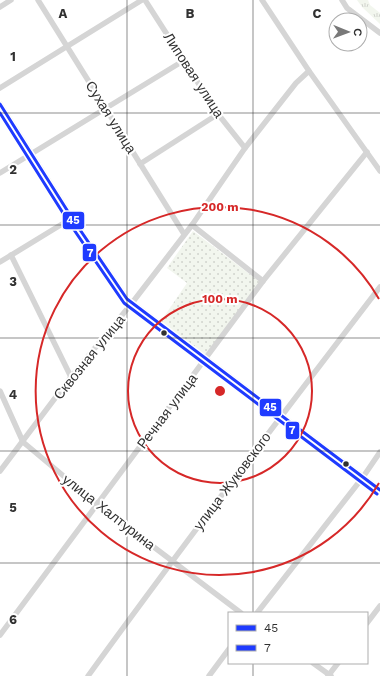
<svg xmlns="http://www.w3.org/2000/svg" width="380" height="676" viewBox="0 0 380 676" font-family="'Work Sans',sans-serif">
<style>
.grass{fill:url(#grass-tufts)}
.park{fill:url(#park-dots)}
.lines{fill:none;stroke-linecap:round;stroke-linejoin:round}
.minor{stroke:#d5d5d5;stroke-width:5.5}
.bus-1-casing{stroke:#fff;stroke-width:6}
.bus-2-casing{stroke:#fff;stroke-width:6}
.bus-1{stroke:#1f3bff;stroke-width:3}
.bus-2{stroke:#1f3bff;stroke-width:3}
.grid{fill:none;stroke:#313131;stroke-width:1;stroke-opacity:0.55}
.ring{fill:none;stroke:#d62828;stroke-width:2}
.bus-dot{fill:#313131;stroke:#fff;stroke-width:1.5}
.labels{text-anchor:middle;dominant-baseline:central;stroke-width:4;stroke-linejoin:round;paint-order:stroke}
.street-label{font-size:14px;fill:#313131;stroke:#fff}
.grid-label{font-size:13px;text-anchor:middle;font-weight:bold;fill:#313131;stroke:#fff;stroke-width:4;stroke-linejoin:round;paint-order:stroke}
.centre{fill:#d62828;stroke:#fff;stroke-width:2}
.ring-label{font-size:12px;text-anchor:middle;font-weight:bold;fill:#d62828;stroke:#fff;stroke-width:4;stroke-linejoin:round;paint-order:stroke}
.line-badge{stroke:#fff;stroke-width:1.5}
.badge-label{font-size:11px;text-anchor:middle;font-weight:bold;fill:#fff}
</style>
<defs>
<pattern id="grass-tufts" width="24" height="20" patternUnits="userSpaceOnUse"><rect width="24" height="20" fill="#f2f6ee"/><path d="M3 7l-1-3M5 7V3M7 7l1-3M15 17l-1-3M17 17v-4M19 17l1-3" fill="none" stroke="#d0d3cd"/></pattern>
<pattern id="park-dots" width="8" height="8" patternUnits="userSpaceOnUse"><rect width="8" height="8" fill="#f2f6ee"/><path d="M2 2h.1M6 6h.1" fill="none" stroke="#d0d3cd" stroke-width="1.8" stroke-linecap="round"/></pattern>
</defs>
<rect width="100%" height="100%" fill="#fff"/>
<!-- grass -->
<polygon class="grass" points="357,0 368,0 370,5 380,13 380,24 362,7"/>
<!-- park -->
<polygon class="park" points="193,231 260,282 206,355 161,321 187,283 167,268"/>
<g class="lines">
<!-- minor -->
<g class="minor">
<polyline points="38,0 184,234"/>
<polyline points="145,0 218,114 245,148"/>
<polyline points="262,0 309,71 380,171"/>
<polyline points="342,0 347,8 380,33"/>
<polyline points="0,7 11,0"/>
<polyline points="0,88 142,0"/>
<polyline points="0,104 72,218 127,299 380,490"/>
<polyline points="140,164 218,114"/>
<polyline points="0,173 183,61"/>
<polyline points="192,225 263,281"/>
<polyline points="11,255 71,377"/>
<polyline points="0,262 72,218"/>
<polyline points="0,391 23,442 97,504 241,613"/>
<polyline points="0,471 71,377 132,303 192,225 245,148 296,83 309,71"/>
<polyline points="257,613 363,477 380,452"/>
<polyline points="367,623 380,606"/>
<polyline points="0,635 263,281 367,152"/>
<polyline points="313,663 331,676"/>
<path d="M88,676c95,-131 193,-260 292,-389"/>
<polyline points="209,676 229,649"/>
<polyline points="328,676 338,663"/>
</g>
<defs>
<polyline id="bus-1" points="0,104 72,218 127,299 380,490"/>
<polyline id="bus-2" points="0,113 68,221 124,303 377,494"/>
</defs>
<!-- bus-1 casing -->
<use href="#bus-1" class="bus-1-casing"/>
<!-- bus-2 casing -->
<use href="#bus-2" class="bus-2-casing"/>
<!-- bus-1 -->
<use href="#bus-1" class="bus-1"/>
<!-- bus-2 -->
<use href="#bus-2" class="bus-2"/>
</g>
<!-- grid -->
<path class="grid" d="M127,0v676M253,0v613M0,113h380M0,225h380M0,338h380M0,451h380M0,563h380M253,663v13"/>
<!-- distance rings -->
<g class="ring">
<circle cx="220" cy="391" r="92"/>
<path d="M379 483A184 184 0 1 1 379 299"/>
</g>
<!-- markers -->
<g class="bus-dot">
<circle cx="164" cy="333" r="3.5"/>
<circle cx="346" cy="464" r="3.5"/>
</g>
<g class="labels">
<!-- street labels -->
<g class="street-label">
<text transform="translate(194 75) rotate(57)">Липовая улица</text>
<text transform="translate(111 117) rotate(58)">Сухая улица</text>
<text transform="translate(89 357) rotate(-51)">Сквозная улица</text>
<text transform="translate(167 411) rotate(-53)">Речная улица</text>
<text transform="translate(232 481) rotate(-53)">улица Жуковского</text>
<text transform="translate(109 512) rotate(38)">улица Халтурина</text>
</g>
</g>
<g class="grid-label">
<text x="63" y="18">A</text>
<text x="190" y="18">B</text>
<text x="317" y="18">C</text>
<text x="13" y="61">1</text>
<text x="13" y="174">2</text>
<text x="13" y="286">3</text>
<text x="13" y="399">4</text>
<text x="13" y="512">5</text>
<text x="13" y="624">6</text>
</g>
<circle cx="220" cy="391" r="6" class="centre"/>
<g class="ring-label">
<text x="220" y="211">200 m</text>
<text x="220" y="303">100 m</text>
</g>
<g class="line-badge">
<rect x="62" y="211" width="23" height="19" rx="4" fill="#1f3bff"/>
<rect x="82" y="243" width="15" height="19" rx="4" fill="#1f3bff"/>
<rect x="259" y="398" width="23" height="19" rx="4" fill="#1f3bff"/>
<rect x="285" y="421" width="15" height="19" rx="4" fill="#1f3bff"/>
</g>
<g class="badge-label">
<text x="73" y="224">45</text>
<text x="90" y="257">7</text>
<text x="270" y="411">45</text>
<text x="292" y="434">7</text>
</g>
<!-- legend -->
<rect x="228" y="612" width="140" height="52" fill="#ffffff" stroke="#adadad"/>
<rect x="236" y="625" width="20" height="6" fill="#1f3bff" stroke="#adadad"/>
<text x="264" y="632" font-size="12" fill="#313131">45</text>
<rect x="236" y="645" width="20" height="6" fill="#1f3bff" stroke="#adadad"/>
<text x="264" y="652" font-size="12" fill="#313131">7</text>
<!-- north arrow -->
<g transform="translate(348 32) rotate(91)"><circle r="19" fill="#ffffff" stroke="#adadad"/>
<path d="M0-3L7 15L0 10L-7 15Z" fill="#797979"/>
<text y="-6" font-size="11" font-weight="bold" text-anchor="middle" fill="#313131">С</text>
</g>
</svg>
